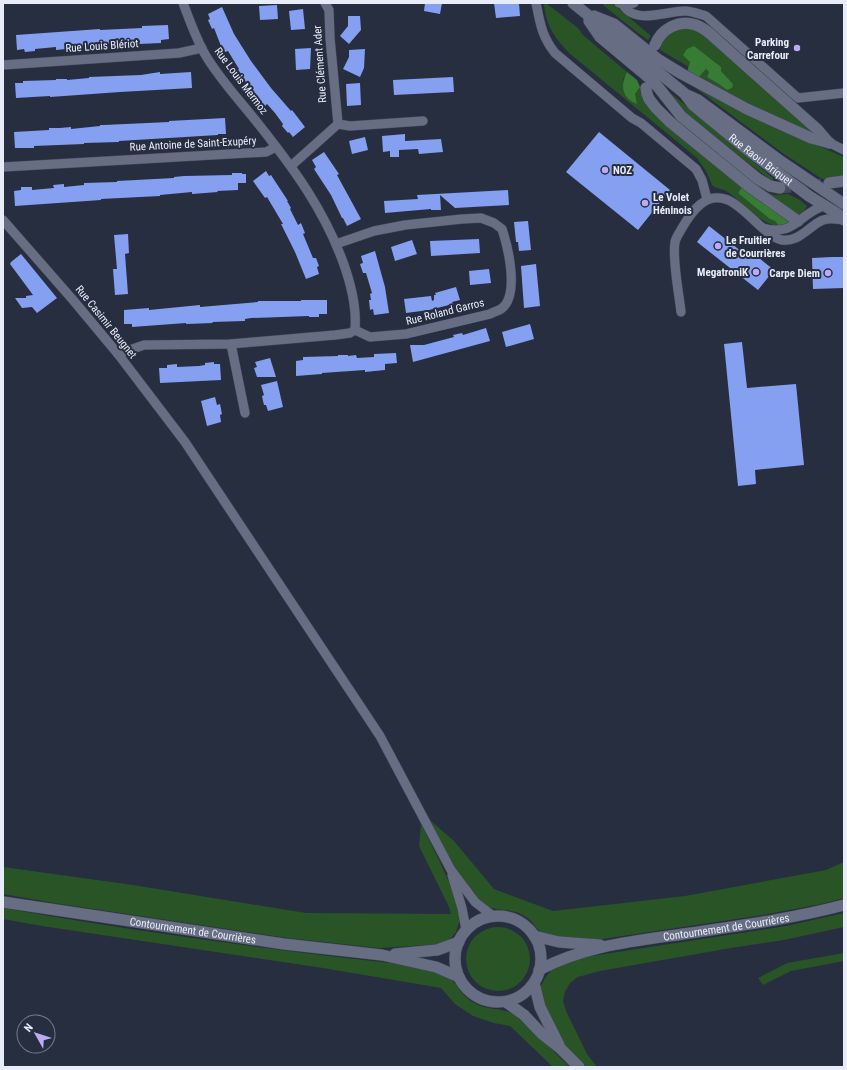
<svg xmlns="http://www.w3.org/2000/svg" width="847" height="1070" viewBox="0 0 847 1070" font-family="'Roboto Condensed',sans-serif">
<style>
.green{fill:#285426}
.forest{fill:#387b35}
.building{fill:#859ff1}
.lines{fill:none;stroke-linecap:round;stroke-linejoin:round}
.tertiary-tunnel{stroke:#444a5c;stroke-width:11;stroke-dasharray:11 5.5;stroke-linecap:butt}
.minor-casing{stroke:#444958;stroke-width:10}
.tertiary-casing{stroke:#444958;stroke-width:12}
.secondary-casing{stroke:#444958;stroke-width:12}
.minor{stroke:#676e83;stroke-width:9}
.tertiary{stroke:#676e83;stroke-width:11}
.secondary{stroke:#676e83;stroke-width:11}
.poi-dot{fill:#bbaaf6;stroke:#272e40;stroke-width:1.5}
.labels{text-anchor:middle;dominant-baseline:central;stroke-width:4;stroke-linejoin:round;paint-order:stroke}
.poi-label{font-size:11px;font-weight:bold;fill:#e7ecf8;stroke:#272e40;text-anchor:end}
.street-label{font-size:11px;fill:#e7ecf8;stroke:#272e40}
</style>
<rect width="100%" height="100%" fill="#272e40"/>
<!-- green -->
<g class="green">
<path d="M546,3l32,25 5,7 44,37 -4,8 12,14 5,-7 1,6 101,94 -4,6 37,28 4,5c-18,-1 -36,-23 -51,-34 -5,-4 -11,-2 -16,-7l-6,-14 -9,-13 -128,-105c-15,-16 -22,-26 -25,-48z"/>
<polygon points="605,3 612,3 651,36 648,40 638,33 603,5"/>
<path d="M686,27l13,4 117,102 -1,2 -45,-21 -72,-36 8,-9 3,3 -2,5 13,8 7,5 6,-6 -12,-13 -31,-9 -1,5 -29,-17c5,-17 11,-18 26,-23z"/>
<polygon points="698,88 803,139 844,157 844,177 822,179 781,152 697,89"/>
<polygon points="667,90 773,178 773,182 688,116"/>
<polygon points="760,189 774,195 788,194 800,200 807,206 804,211 797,217"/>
<path d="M431,821l23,20 40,48 59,22 132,-15 141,-26 18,-8v36l-18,5 -63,12 -161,24c-17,1 -49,3 -63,-8 -3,-3 -5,-7 -8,-10 -3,-3 -8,-6 -12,-8 -10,-4 -21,-2 -30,-6 -20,-9 -49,-66 -58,-86z"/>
<polygon points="421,824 439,860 453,891 460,919 456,932 451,938 442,944 379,948 288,938 54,903 3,894 3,867 133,885 306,913 451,914 449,907 419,846"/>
<path d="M3,908c134,24 270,42 406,57 9,2 34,7 41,13 9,9 13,20 26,26 12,6 26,4 38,10l56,53h-17l-43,-41 -16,-3 -21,-7 -18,-12 -14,-16 -118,-20 -281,-42 -39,-7z"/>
<polygon points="844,913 844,927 784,940 731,948 600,971 578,977 570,983 565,992 563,1001 566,1011 587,1054 597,1067 587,1067 567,1048 552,1026 540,992 541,986 545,978 555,966 585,957 786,926"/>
<circle cx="498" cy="959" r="32"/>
<polygon points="844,953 844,961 791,971 763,985 758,978 787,963"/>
</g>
<!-- forest -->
<g class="forest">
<polygon points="694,46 721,67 721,71 733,84 732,88 727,90 720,85 707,77 709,72 706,69 698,78 687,72 690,62 683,55 687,49"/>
<path d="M627,72l10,8 3,7 -5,7 2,10c-15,-6 -17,-18 -10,-32z"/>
<polygon points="742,187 766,202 790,222 779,226 775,221 770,219 738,193"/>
</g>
<!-- building -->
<g class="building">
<polygon points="425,3 442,3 440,14 424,11"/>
<polygon points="494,3 519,3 520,16 496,18"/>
<polygon points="277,5 278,19 260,20 259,6"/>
<polygon points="222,7 234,34 251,61 271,88 291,111 292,110 305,127 293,137 289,132 288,133 282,126 283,124 275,113 267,104 265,106 242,77 243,76 238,70 239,69 228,51 225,52 221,46 214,28 212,29 208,20 210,19 208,14"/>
<polygon points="303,9 305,29 291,30 289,11"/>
<polygon points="348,16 360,16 361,30 349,44 340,36 348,26"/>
<polygon points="168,25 169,39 161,40 161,43 95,46 95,47 85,48 85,46 66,47 66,49 56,50 56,47 35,49 35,51 25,52 24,49 17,50 16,35 100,29 100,30 142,28 142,26"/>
<polygon points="311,48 310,69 296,70 295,49"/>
<polygon points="365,49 364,68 360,77 343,69 349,57 349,50"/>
<polygon points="160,72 160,74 191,72 192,88 120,92 50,97 50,96 16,98 15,83 23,83 23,81 56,80 56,79 67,79 67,80 89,78 89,77 141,75"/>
<polygon points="453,77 454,92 394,95 393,80"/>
<polygon points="360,83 361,105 347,106 346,84"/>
<polygon points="225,118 226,134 218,134 218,135 119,141 119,142 84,143 84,144 34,146 34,148 15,148 14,132 49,130 49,128 60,128 71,127 71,129 100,126 100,125 104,125 169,122 169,121"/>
<polygon points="599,132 670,190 638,230 566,172"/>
<polygon points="405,134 405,141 441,139 443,152 419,154 418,149 399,150 399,157 390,157 390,151 383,152 382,136"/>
<polygon points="365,137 368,150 352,154 349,141"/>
<polygon points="324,152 339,174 337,175 361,219 347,226 343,218 342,218 331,195 314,169 316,167 312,160"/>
<polygon points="266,171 269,176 271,175 288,201 287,201 291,208 290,209 298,225 301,223 305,233 303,234 313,258 316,258 319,266 317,267 319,274 306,279 295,252 281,224 283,224 267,197 265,198 253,181"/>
<polygon points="232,173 242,173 242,174 246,174 246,183 238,183 238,190 217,191 218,192 192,194 192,192 160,195 160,196 101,199 101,200 15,206 14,191 21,190 21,187 32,187 32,190 54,188 53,185 64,184 64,187 84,185 84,183 117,182 117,181 174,178 174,177 184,176 232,175"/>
<polygon points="508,190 509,205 455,208 440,195 441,210 431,210 431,209 385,213 384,201 418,199 417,195"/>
<polygon points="528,221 531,250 519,251 518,242 516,242 514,222"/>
<polygon points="709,226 751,259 754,254 774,270 758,290 697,242"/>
<polygon points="128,234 129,253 125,254 128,294 115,295 113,269 117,269 114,235"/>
<polygon points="479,239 480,253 431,256 430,241"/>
<polygon points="412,240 417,254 395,261 391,247"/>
<polygon points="375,251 385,287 389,313 374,315 373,309 370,310 369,300 371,300 370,294 372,293 366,273 363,273 360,264 363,263 361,256"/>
<polygon points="21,254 57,298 37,313 32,307 22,308 15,298 26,298 26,296 33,295 10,264 11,262"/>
<polygon points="832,257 843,257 844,288 813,289 812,258"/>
<polygon points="536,264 540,306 524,308 521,266"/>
<polygon points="489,269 491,283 470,285 469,271"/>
<polygon points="456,287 460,300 452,302 453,304 429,310 406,313 404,299 431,296 432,301 434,300 434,295 436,295 435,293"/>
<polygon points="301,300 327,300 327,314 319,314 319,317 309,317 309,316 251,318 245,319 245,321 212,322 213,323 186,324 186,323 132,327 132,324 124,324 124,310 149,308 149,310 200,305 200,307 258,302 258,301 301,301"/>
<polygon points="530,324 534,339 506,347 502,332"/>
<polygon points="486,328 490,341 413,362 410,345 424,345 454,337 453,335 462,333 463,335"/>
<polygon points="742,342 747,388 796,384 804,465 755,470 756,484 738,486 724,344"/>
<polygon points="396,353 397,363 385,364 385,370 365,372 365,370 322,373 322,374 296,376 296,361 303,360 303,357 338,356 338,355 348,355 348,356 356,355 357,358 374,357 374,354"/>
<polygon points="270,358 276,377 257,377 254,368 257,367 255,362"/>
<polygon points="214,362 214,364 220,364 221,380 160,383 159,368 167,368 167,365 177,364 177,367 199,366 205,365 205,363"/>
<polygon points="277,381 283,407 268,411 266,405 264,405 263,401 262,396 264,395 261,385"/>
<polygon points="215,397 217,405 220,404 222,414 220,415 221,422 207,426 201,401"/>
</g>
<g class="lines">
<!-- tertiary-tunnel -->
<polyline class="tertiary-tunnel" points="780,188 821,184"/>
<defs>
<g id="minor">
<path d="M183,3c7,18 13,36 23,53 15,25 36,47 54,70 34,43 64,84 83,136 8,22 14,44 12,68"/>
<polyline points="325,3 329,10 330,38 338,124"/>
<path d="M536,3c4,20 6,34 19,50l77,65 9,5 55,46 6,11 5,19"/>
<polyline points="619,3 626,5 634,3"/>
<path d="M623,5c12,20 43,6 62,6 6,0 14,3 21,5l92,82 46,-5"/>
<polyline points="3,65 179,53 202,48"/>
<polyline points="830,143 844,150"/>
<polyline points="291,166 338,124 350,126 423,121"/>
<polyline points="3,167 266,152 276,147"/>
<polyline points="3,220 73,300 118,354 185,442 380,736 451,870 475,902 493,916"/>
<path d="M763,228c31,9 35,-13 60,-22"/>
<path d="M336,244l38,-13 31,-6 57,-6 19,-1 13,5 8,6c6,18 18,67 -1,80 -3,2 -8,3 -11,5l-84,20 -36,3 -15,-7"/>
<path d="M681,312c-2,-19 -9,-52 -6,-70 1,-5 5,-10 7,-14 10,-17 24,-37 46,-28 18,8 38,37 54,40 16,2 25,-11 37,-18 8,-5 16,-3 24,-2"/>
<polyline points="231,344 245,413"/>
<polyline points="118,354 144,345 231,344 335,335 350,333 355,330"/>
<polyline points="452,875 462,908 466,930"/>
</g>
<g id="tertiary">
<path id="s1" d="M573,3l111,90 9,12 51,42 65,49 29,18 6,6"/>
<polyline points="594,16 614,24 659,60 682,74 747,109 811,138 830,143"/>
<polyline points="589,21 600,37 654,82 681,116 758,179 770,186 780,188"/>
<path d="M655,45c6,-16 24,-26 41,-20 8,3 15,9 21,15l100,89 12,14"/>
<polyline points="646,88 647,94 649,99 656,108 670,122 751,188 798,221"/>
<polyline points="687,95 698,100 779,160 844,204"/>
<polyline points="829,183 844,181"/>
<polyline points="534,983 540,1007 559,1045"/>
<polyline points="506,1002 524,1015 542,1034 561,1049 579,1067"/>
</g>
<g id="secondary">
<path id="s2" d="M3,902l281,42 98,11 54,12 23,10"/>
<circle cx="498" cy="959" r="43"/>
<polyline points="534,936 559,942 600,945"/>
<polyline points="395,954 437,950 459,942"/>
<path id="s3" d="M539,970c44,-24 95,-29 144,-36 54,-8 108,-15 161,-29"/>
</g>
</defs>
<!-- minor casing -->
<use href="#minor" class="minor-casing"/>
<!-- tertiary casing -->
<use href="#tertiary" class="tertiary-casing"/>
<!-- secondary casing -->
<use href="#secondary" class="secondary-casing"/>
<!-- minor -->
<use href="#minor" class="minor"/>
<!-- tertiary -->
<use href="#tertiary" class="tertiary"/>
<!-- secondary -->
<use href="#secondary" class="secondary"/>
</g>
<!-- markers -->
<g class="poi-dot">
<circle cx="797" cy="48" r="4"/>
<circle cx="605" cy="170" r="4"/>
<circle cx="645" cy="203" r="4"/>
<circle cx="718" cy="246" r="4"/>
<circle cx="756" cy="272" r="4"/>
<circle cx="828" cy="273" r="4"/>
</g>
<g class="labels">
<!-- poi labels -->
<g class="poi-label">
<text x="789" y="42">Parking<tspan x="789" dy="13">Carrefour</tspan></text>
<text x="613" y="170" text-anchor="start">NOZ</text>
<text x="653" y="197" text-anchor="start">Le Volet<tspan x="653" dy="13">Héninois</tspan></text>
<text x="726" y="240" text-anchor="start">Le Fruitier<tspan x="726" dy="13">de Courrières</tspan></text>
<text x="748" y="272">MegatroniK</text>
<text x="820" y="273">Carpe Diem</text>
</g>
<!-- street labels -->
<g class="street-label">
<text transform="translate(102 46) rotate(-4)">Rue Louis Blériot</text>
<text transform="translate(320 64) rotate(-94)">Rue Clément Ader</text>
<text transform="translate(241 81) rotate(53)">Rue Louis Mermoz</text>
<text transform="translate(193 144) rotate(-3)">Rue Antoine de Saint-Exupéry</text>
<text stroke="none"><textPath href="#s1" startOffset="245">Rue Raoul Briquet</textPath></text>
<text transform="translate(445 312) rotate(-14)">Rue Roland Garros</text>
<text transform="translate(106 322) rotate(51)">Rue Casimir Beugnet</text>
<text stroke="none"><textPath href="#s3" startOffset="193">Contournement de Courrières</textPath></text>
<text stroke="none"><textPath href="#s2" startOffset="192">Contournement de Courrières</textPath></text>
</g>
</g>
<!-- border -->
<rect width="847" height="1070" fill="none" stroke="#e7ecf8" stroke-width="8"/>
<!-- north arrow -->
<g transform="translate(36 1034) rotate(309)"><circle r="19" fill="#272e40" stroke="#747a8a"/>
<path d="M0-3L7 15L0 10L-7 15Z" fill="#bbaaf6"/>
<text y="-6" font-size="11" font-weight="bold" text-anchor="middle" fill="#e7ecf8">N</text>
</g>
</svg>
